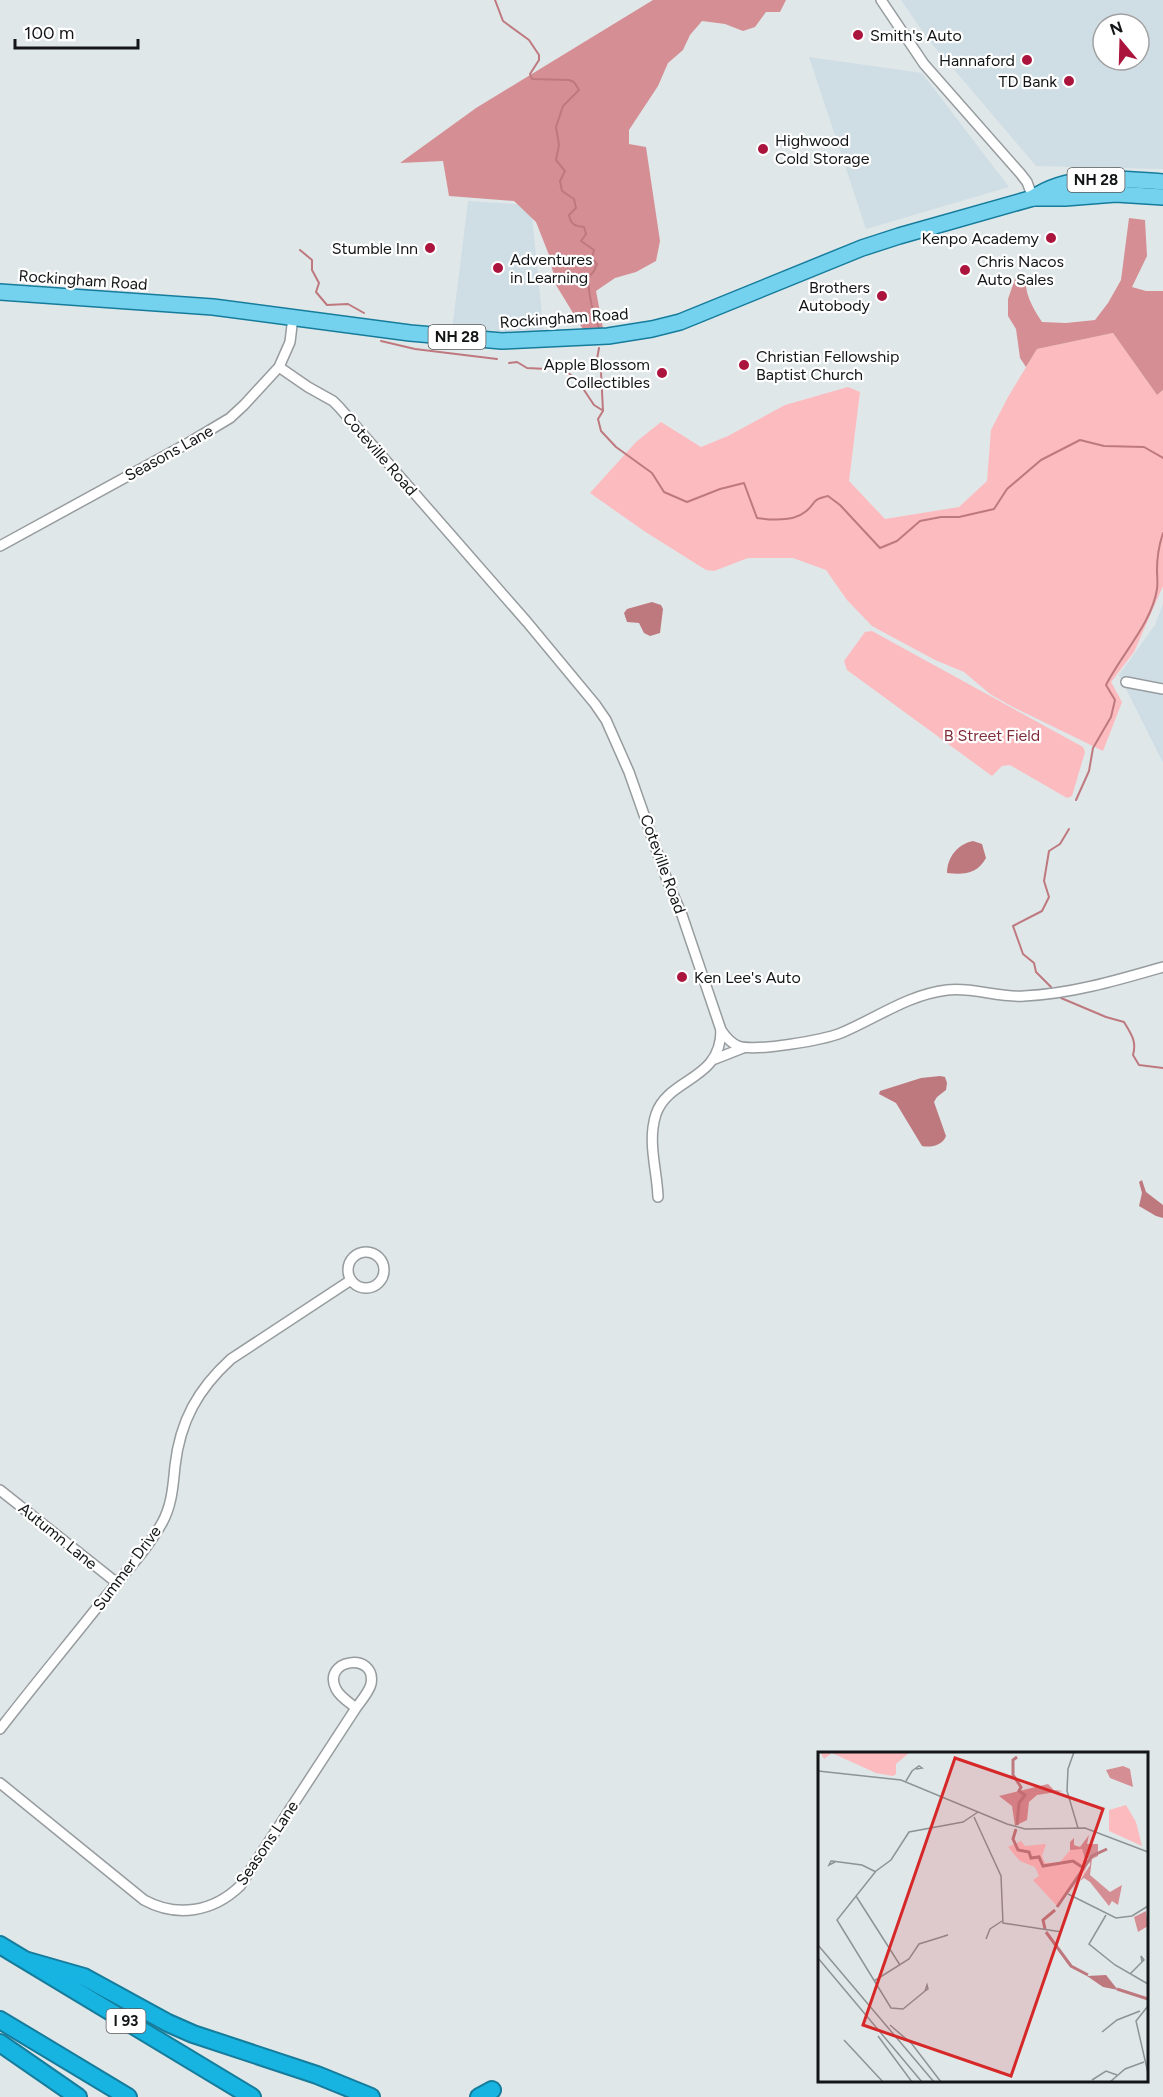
<svg xmlns="http://www.w3.org/2000/svg" width="1163" height="2097" viewBox="0 0 1163 2097" font-family="Figtree,sans-serif">
<style>
.built{fill:#cfdde4;fill-rule:evenodd}
.green{fill:#fcbbbf}
.forest{fill:#d58f94}
.water{fill:#be797f}
.lines{fill:none;stroke-linecap:round;stroke-linejoin:round}
.stream{stroke:#be797f;stroke-width:2}
.minor-casing{stroke:#979c9f;stroke-width:12}
.primary-casing{stroke:#167c9b;stroke-width:18}
.motorway-casing{stroke:#167c9b;stroke-width:20}
.minor{stroke:#fff;stroke-width:9}
.primary{stroke:#74d2ee;stroke-width:15}
.motorway{stroke:#17b4e2;stroke-width:16}
.poi-dot{fill:#ab153d;stroke:#fff;stroke-width:2}
.labels{text-anchor:middle;dominant-baseline:central;stroke-width:4.5;stroke-linejoin:round;paint-order:stroke}
.shield{fill:#fff;stroke:#5a5b5c;stroke-width:1.5}
.shield-label{font-size:15px;font-weight:bold;fill:#131516}
.poi-label{font-size:16px;fill:#131516;stroke:#fff;text-anchor:start}
.street-label{font-size:16px;fill:#131516;stroke:#fff}
.park-label{font-size:16px;fill:#812c3a;stroke:#fff}
.inset-river{fill:none;stroke:#be797f;stroke-width:3}
.inset-road{fill:none;stroke:#8e9395;stroke-width:1.5}
.view{fill:#d62828;fill-opacity:0.15;stroke:#d62828;stroke-width:3}
.inset-edge{fill:none;stroke:#131516;stroke-width:3}
</style>
<rect width="100%" height="100%" fill="#e0e7e9"/>
<!-- built -->
<g class="built">
<path d="M901,0h262v169l-127,-3 -109,-128zM1103,24h36v36h-36z"/>
<polygon points="809,57 922,73 1009,187 866,229"/>
<polygon points="468,201 531,205 544,335 515,336 452,330"/>
<polygon points="1163,604 1163,763 1119,675 1155,625"/>
</g>
<!-- green -->
<g class="green">
<polygon points="1113,333 1157,395 1163,390 1163,586 1134,652 1111,682 1122,702 1103,751 1011,706 990,694 964,672 935,660 872,626 847,600 826,570 793,558 748,558 714,571 706,570 644,531 590,493 636,442 661,422 701,447 728,436 785,405 848,387 860,392 849,481 885,519 959,507 987,481 991,430 1008,397 1037,349"/>
<polygon points="872,631 1083,747 1085,752 1072,796 1067,798 1010,765 1002,766 992,776 847,670 844,661 865,632"/>
</g>
<!-- forest -->
<g class="forest">
<polygon points="653,0 786,0 780,12 766,12 755,27 743,31 725,24 702,21 690,35 683,50 668,63 658,86 629,130 629,144 646,147 660,241 656,261 636,272 615,278 596,291 603,328 584,331 556,285 549,255 536,222 514,201 449,196 443,161 400,163 476,108"/>
<path d="M1129,218l16,2 2,36 -15,31 14,4h17v99l-6,5 -44,-62 -76,16 -11,18 -6,-9 -4,-29 -8,-13v-17l8,-23 9,-2c0,20 6,31 17,48l24,1 29,-3 13,-17 13,-23z"/>
</g>
<!-- water -->
<g class="water">
<polygon points="652,602 661,605 663,609 660,633 650,636 644,633 639,623 627,622 624,613 627,609"/>
<path d="M973,841l9,3 4,14c-9,16 -22,17 -39,15 0,-16 11,-29 26,-32z"/>
<path d="M940,1076l5,1 2,6 -1,7 -9,7 -3,5 12,34c-3,9 -15,12 -24,10l-26,-43 -17,-9 1,-3 41,-13z"/>
<polygon points="1142,1180 1146,1192 1163,1205 1163,1218 1156,1216 1139,1206 1142,1193 1139,1182"/>
</g>
<g class="lines">
<!-- stream -->
<g class="stream">
<path d="M495,0l8,21 26,19 10,15v5l-9,14 2,5 37,1 5,2 5,8 -16,16 -7,21 3,18 -3,15 9,11 -5,10 2,10 12,8 2,9 -7,7c2,10 6,11 15,12l2,7 -5,7 13,9 -2,8 5,6 -3,7 -6,7c1,18 4,34 11,50"/>
<polyline points="300,250 312,260 312,270 319,283 316,292 327,305 348,304 364,313"/>
<polyline points="381,341 415,349 497,359"/>
<path d="M599,348l-2,11 4,13 2,39 -5,8 3,12 15,16 36,26 12,19 23,10 33,-13 24,-6 13,35c14,2 36,4 48,-6 12,-9 5,-12 23,-16l12,9 40,43 17,-7 23,-20 21,-4h18l35,-8 13,-20 34,-29 39,-20 24,6 40,1 19,11"/>
<polyline points="509,363 517,362 527,368 547,369"/>
<polyline points="563,370 576,378 594,405 602,410"/>
<path d="M1076,800l13,-29 4,-23 18,-31 4,-17 -9,-15c15,-30 46,-62 51,-96 1,-6 0,-13 0,-19 0,-13 2,-25 6,-37"/>
<polyline points="1051,987 1036,972 1034,963 1023,954 1013,926 1042,911 1049,897 1044,881 1049,851 1060,844 1069,829"/>
<path d="M1061,998l45,19 18,5c7,12 13,19 9,33l6,10 24,3"/>
</g>
<defs>
<g id="minor">
<polyline points="881,0 924,64 1020,173 1027,182 1033,198"/>
<path d="M279,367l29,20 25,14 6,6 188,215 68,82 11,16 23,52 38,108 15,35 39,115c4,6 10,13 17,16 18,6 85,-6 103,-13 36,-15 66,-38 106,-43 27,-3 51,8 77,6 47,-2 94,-16 139,-29"/>
<polyline points="0,546 190,442 230,418 244,405 279,367 290,342 293,317"/>
<polyline points="1126,682 1163,689"/>
<polyline points="715,1059 743,1048"/>
<path d="M658,1197c-1,-28 -11,-55 -2,-83 13,-37 65,-33 65,-84"/>
<circle cx="366" cy="1270" r="18"/>
<polyline points="0,1490 117,1583"/>
<path d="M0,1729c34,-44 69,-86 103,-129 20,-25 43,-49 59,-77 10,-18 11,-37 13,-57 5,-45 23,-77 56,-107l120,-79"/>
<path d="M0,1783l144,117c33,18 69,12 96,-14l116,-178c5,-7 13,-16 15,-24 6,-33 -50,-25 -35,5 4,8 14,14 20,19"/>
</g>
<g id="primary">
<polyline points="1033,198 1065,198 1116,194 1163,197"/>
<path d="M0,292l213,15 197,26 92,8 106,-5 44,-7 28,-7 182,-74 37,-12 134,-38c37,-26 88,-19 130,-16"/>
</g>
<g id="motorway">
<polyline points="0,1945 252,2097"/>
<polyline points="28,1961 84,1977 168,2023 193,2034 317,2075 371,2097"/>
<polyline points="0,2020 128,2097"/>
<polyline points="0,2043 78,2097"/>
<polyline points="479,2097 492,2090"/>
</g>
</defs>
<!-- minor casing -->
<use href="#minor" class="minor-casing"/>
<!-- primary casing -->
<use href="#primary" class="primary-casing"/>
<!-- motorway casing -->
<use href="#motorway" class="motorway-casing"/>
<!-- minor -->
<use href="#minor" class="minor"/>
<!-- primary -->
<use href="#primary" class="primary"/>
<!-- motorway -->
<use href="#motorway" class="motorway"/>
</g>
<!-- markers -->
<g class="poi-dot">
<circle cx="858" cy="35" r="6"/>
<circle cx="1027" cy="60" r="6"/>
<circle cx="1069" cy="81" r="6"/>
<circle cx="763" cy="149" r="6"/>
<circle cx="1051" cy="238" r="6"/>
<circle cx="430" cy="248" r="6"/>
<circle cx="498" cy="268" r="6"/>
<circle cx="965" cy="270" r="6"/>
<circle cx="882" cy="296" r="6"/>
<circle cx="744" cy="365" r="6"/>
<circle cx="662" cy="373" r="6"/>
<circle cx="682" cy="977" r="6"/>
</g>
<g class="labels">
<!-- shield labels -->
<g class="shield">
<rect x="1067.5" y="168" width="57" height="24" rx="4.5"/>
<rect x="428.5" y="325" width="57" height="24" rx="4.5"/>
<rect x="106.5" y="2009" width="39" height="24" rx="4.5"/>
</g>
<g class="shield-label">
<text x="1096" y="180">NH 28</text>
<text x="457" y="337">NH 28</text>
<text x="126" y="2021">I 93</text>
</g>
<!-- poi labels -->
<g class="poi-label">
<text x="870" y="35">Smith's Auto</text>
<text x="1015" y="60" text-anchor="end">Hannaford</text>
<text x="1057" y="81" text-anchor="end">TD Bank</text>
<text x="775" y="140">Highwood<tspan x="775" dy="18">Cold Storage</tspan></text>
<text x="1039" y="238" text-anchor="end">Kenpo Academy</text>
<text x="418" y="248" text-anchor="end">Stumble Inn</text>
<text x="510" y="259">Adventures<tspan x="510" dy="18">in Learning</tspan></text>
<text x="977" y="261">Chris Nacos<tspan x="977" dy="18">Auto Sales</tspan></text>
<text x="870" y="287" text-anchor="end">Brothers<tspan x="870" dy="18">Autobody</tspan></text>
<text x="756" y="356">Christian Fellowship<tspan x="756" dy="18">Baptist Church</tspan></text>
<text x="650" y="364" text-anchor="end">Apple Blossom<tspan x="650" dy="18">Collectibles</tspan></text>
<text x="694" y="977">Ken Lee's Auto</text>
</g>
<!-- street labels -->
<g class="street-label">
<text transform="translate(83 280) rotate(4)">Rockingham Road</text>
<text transform="translate(564 318) rotate(-4)">Rockingham Road</text>
<text transform="translate(169 453) rotate(-29)">Seasons Lane</text>
<text transform="translate(380 454) rotate(49)">Coteville Road</text>
<text transform="translate(663 864) rotate(70)">Coteville Road</text>
<text transform="translate(58 1536) rotate(39)">Autumn Lane</text>
<text transform="translate(127 1568) rotate(-53)">Summer Drive</text>
<text transform="translate(267 1843) rotate(-56)">Seasons Lane</text>
</g>
<!-- park labels -->
<g class="park-label">
<text x="992" y="735">B Street Field</text>
</g>
</g>
<!-- overview -->
<g transform="translate(818 1752)">
<rect width="330" height="330" fill="#e0e7e9"/>
<path d="M2,0h90l-14,12v10l-3,2 -17,-3 -44,-20 -8,6zM308,53l10,17 6,24 -33,-15v-21zM203,89l4,5 21,-2 -4,12 3,7 15,-1 12,-14 10,1 3,10 4,-1 -4,15 -28,33 -24,-26 6,-4 -4,-9 -15,-6 -12,-14z" fill="#fcbbbf"/>
<path d="M305,14l7,3 3,18 -23,-9 -4,-8zM230,32l6,6 9,1 -26,4 -8,7 -2,18 -12,6 -3,-20 -13,-10zM271,83l-2,9h11v12l-6,3 -2,16 20,17 12,-7 -4,20 -6,-4 -3,5 -19,-24 -6,-4 -4,3 10,-16 -1,-7 -4,1 -3,-10 -12,1v-8l4,-4v7l6,2zM328,159l2,15 -10,6 -4,-15z" fill="#d58f94"/>
<path d="M288,223l12,15 -15,-3 -16,-11z" fill="#be797f"/>
<path class="inset-river" d="M199,73l2,-22 6,-8 -6,-4 2,-4 -8,-12v-15l4,-3M198,77l-3,10 5,11 11,2 2,6 8,-1 4,9 30,-5 12,8M239,155l35,-51 15,-7M227,177l-2,-9 12,-10M228,180l25,34 17,9M299,237l31,10"/>
<path class="inset-road" d="M256,0l-6,17 -1,22 11,37M0,19l83,9 106,44 18,5 60,-1 63,24M88,29l6,-10 7,-5 3,2 -6,1M156,65l27,59 2,47 59,9M17,110l-6,3 2,-4h1l30,4 14,7M250,142l48,24 16,-2 16,-10M38,144l44,69M288,163l-17,29 26,21 33,19M168,187l4,-10 12,-8M0,193l116,137M0,206l104,124M312,222l14,-14 -3,-4 1,6M56,229l35,-22 10,-15 29,-9 -4,1M107,239l2,-6 1,4 -3,2 -22,18 -12,-1 -54,-88 39,-49 15,-11 18,-28 54,-10 15,-10M330,254l-12,15 12,52M72,273l22,19 29,38M284,280l15,-12 23,-9M60,284l34,46M26,288l39,42M274,328l14,-9 11,4M292,330l15,-13 19,-7"/>
<path class="view" d="M137,6l148,51 -92,267 -148,-51z"/>
<rect width="330" height="330" class="inset-edge"/>
</g>
<!-- north arrow -->
<g transform="translate(1121 42) rotate(341)"><circle r="28" fill="#ffffff" stroke="#a1a1a2" stroke-width="1.5"/>
<path d="M0-4.5L10 22L0 15L-10 22Z" fill="#ab153d"/>
<text y="-9" font-size="16" font-weight="bold" text-anchor="middle" fill="#131516">N</text>
</g>
<!-- scale -->
<path d="M15 39v9h123v-9" fill="none" stroke="#131516" stroke-width="3"/>
<text x="24" y="39" font-size="18" fill="#131516" stroke="#ffffff" stroke-width="4.5" paint-order="stroke">100 m</text>
</svg>
